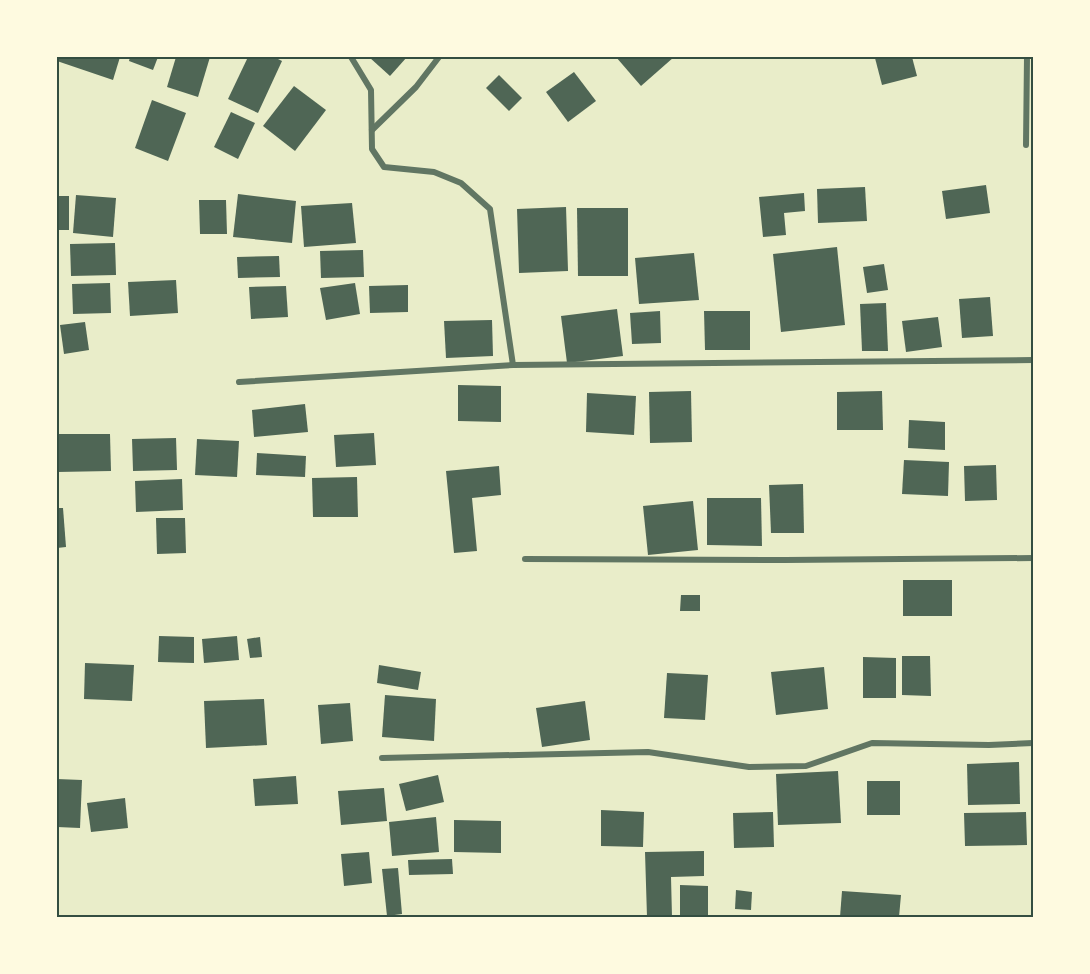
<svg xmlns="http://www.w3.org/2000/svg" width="1090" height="974" viewBox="0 0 1090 974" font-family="'Playfair Display',serif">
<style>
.building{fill:#4f6655}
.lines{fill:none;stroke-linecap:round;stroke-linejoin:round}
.minor{stroke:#617663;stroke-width:6}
.neatline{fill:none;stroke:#344e41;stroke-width:2}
</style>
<rect width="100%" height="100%" fill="#e9edc9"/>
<!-- building -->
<g class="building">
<polygon points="58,57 120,57 113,80 57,61"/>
<polygon points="130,57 158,57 153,70 129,61"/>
<polygon points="176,57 210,57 198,97 167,87"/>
<polygon points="248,57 274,57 282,61 258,113 228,99"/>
<polygon points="369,57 407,57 390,76"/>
<polygon points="616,57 674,57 641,86"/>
<polygon points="912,57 917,76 882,85 875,58"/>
<polygon points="574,72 596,101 568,122 546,92"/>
<polygon points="499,75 522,98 509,111 486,88"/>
<polygon points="294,86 326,110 295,151 263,126"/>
<polygon points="152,100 186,113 168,161 135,148"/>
<polygon points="231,112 255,123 238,159 214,147"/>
<polygon points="986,185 990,213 946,219 942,191"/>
<polygon points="865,187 867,221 818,223 817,189"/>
<polygon points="804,193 805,211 784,213 786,235 763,237 759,197"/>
<polygon points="238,194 296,201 292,243 233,237"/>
<polygon points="76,195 116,198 113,237 73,233"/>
<rect x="57" y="196" width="12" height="34"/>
<polygon points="199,200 226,200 227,234 200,234"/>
<polygon points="352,203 356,243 304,247 301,206"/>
<polygon points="566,207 568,271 519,273 517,209"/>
<polygon points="577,208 628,208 628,276 578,276"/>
<polygon points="115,243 116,275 71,276 70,244"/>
<polygon points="837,247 845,325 781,332 773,254"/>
<polygon points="363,250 364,277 321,278 320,251"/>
<polygon points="694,253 699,300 639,304 635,258"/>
<polygon points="279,256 280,277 238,278 237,257"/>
<polygon points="884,264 888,290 867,293 863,267"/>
<polygon points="176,280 178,313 130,316 128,282"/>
<polygon points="110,283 111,313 73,314 72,284"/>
<polygon points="355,283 360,314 326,320 320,288"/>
<polygon points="408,285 408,312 370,313 369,286"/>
<polygon points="286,286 288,317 251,319 249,287"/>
<polygon points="990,297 993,336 962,338 959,299"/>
<polygon points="886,303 888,351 862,351 860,304"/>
<polygon points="617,309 623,356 567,363 561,316"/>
<polygon points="660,311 661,343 632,344 630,313"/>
<polygon points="704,311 750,311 750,350 705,350"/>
<polygon points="938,317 942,347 906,352 902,321"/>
<polygon points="492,320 493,356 446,358 444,321"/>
<polygon points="85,322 89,350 64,354 60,325"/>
<polygon points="458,385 501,386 501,422 458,421"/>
<polygon points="691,391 692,442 650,443 649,392"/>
<polygon points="882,391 883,430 837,430 837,392"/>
<polygon points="587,393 636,396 634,435 586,432"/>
<polygon points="305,404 308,432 254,437 252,410"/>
<polygon points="909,420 945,422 945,450 908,448"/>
<polygon points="374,433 376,465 336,467 334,435"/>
<polygon points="57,434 110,434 111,471 57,472"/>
<polygon points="176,438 177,470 133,471 132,439"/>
<polygon points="197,439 239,441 237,477 195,475"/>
<polygon points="257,453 306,456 305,477 256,475"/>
<polygon points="904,460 949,462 948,496 902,494"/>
<polygon points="996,465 997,500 965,501 964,466"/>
<polygon points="499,466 501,495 472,498 477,551 454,553 446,471"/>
<polygon points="357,477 358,517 313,517 312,478"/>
<polygon points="182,479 183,510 136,512 135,481"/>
<polygon points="803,484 804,533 771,533 769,485"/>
<polygon points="707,498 761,498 762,546 707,545"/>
<polygon points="693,501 698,550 648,555 643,506"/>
<polygon points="57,508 63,508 66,547 57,548"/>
<polygon points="156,518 185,518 186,553 157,554"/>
<rect x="903" y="580" width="49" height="36"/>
<polygon points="681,595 700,595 700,611 680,611"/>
<polygon points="159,636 194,637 194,663 158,662"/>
<polygon points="237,636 239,660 204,663 202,639"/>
<polygon points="260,637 262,657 250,658 247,639"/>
<polygon points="902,656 930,656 931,696 902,695"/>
<polygon points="863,657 896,658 896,698 863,698"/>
<polygon points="85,663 134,665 132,701 84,699"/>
<polygon points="379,665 421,672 418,690 377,683"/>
<polygon points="824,667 828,709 776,715 771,672"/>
<polygon points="667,673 708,675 705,720 664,718"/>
<polygon points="385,695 436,699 434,741 382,737"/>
<polygon points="264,699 267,745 206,748 204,701"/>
<polygon points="585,701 590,740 542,747 536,708"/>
<polygon points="350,703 353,741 321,744 318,705"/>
<polygon points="1019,762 1020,804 968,805 967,764"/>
<polygon points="838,771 841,823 778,825 776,774"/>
<polygon points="438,775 444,802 406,811 399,784"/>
<polygon points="296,776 298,804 255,806 253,779"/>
<polygon points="57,779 82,780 80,828 57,827"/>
<rect x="867" y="781" width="33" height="34"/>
<polygon points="384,788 387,821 341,825 338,791"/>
<polygon points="125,798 128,828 91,832 87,803"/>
<polygon points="601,810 644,812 643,847 601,846"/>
<polygon points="773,812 774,847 734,848 733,813"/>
<polygon points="1026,812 1027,845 965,846 964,813"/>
<polygon points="436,817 439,852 392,856 389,822"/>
<polygon points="454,820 501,821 501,853 454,852"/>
<polygon points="704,851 704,876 671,877 672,917 647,917 645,852"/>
<polygon points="369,852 372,883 344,886 341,854"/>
<polygon points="452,859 453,874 409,875 408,860"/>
<polygon points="398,868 402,914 387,916 382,869"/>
<polygon points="680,885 708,886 708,917 680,917"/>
<polygon points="736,890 752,892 751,910 735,909"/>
<polygon points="842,891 901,895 899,917 840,917"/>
</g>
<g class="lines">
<!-- minor -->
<g class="minor">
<polyline points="372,130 416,87 439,57"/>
<polyline points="1026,145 1027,57"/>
<polyline points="513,365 1033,360"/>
<polyline points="239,382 513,365 490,209 461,183 434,172 384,167 372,149 371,90 351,57"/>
<polyline points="525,559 785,560 1033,558"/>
<polyline points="382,758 648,752 749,767 806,766 872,743 989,745 1033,743"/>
</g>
</g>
<!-- border -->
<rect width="1090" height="974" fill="none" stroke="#fefae0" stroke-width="117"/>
<rect x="58" y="58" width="974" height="858" class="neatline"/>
</svg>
